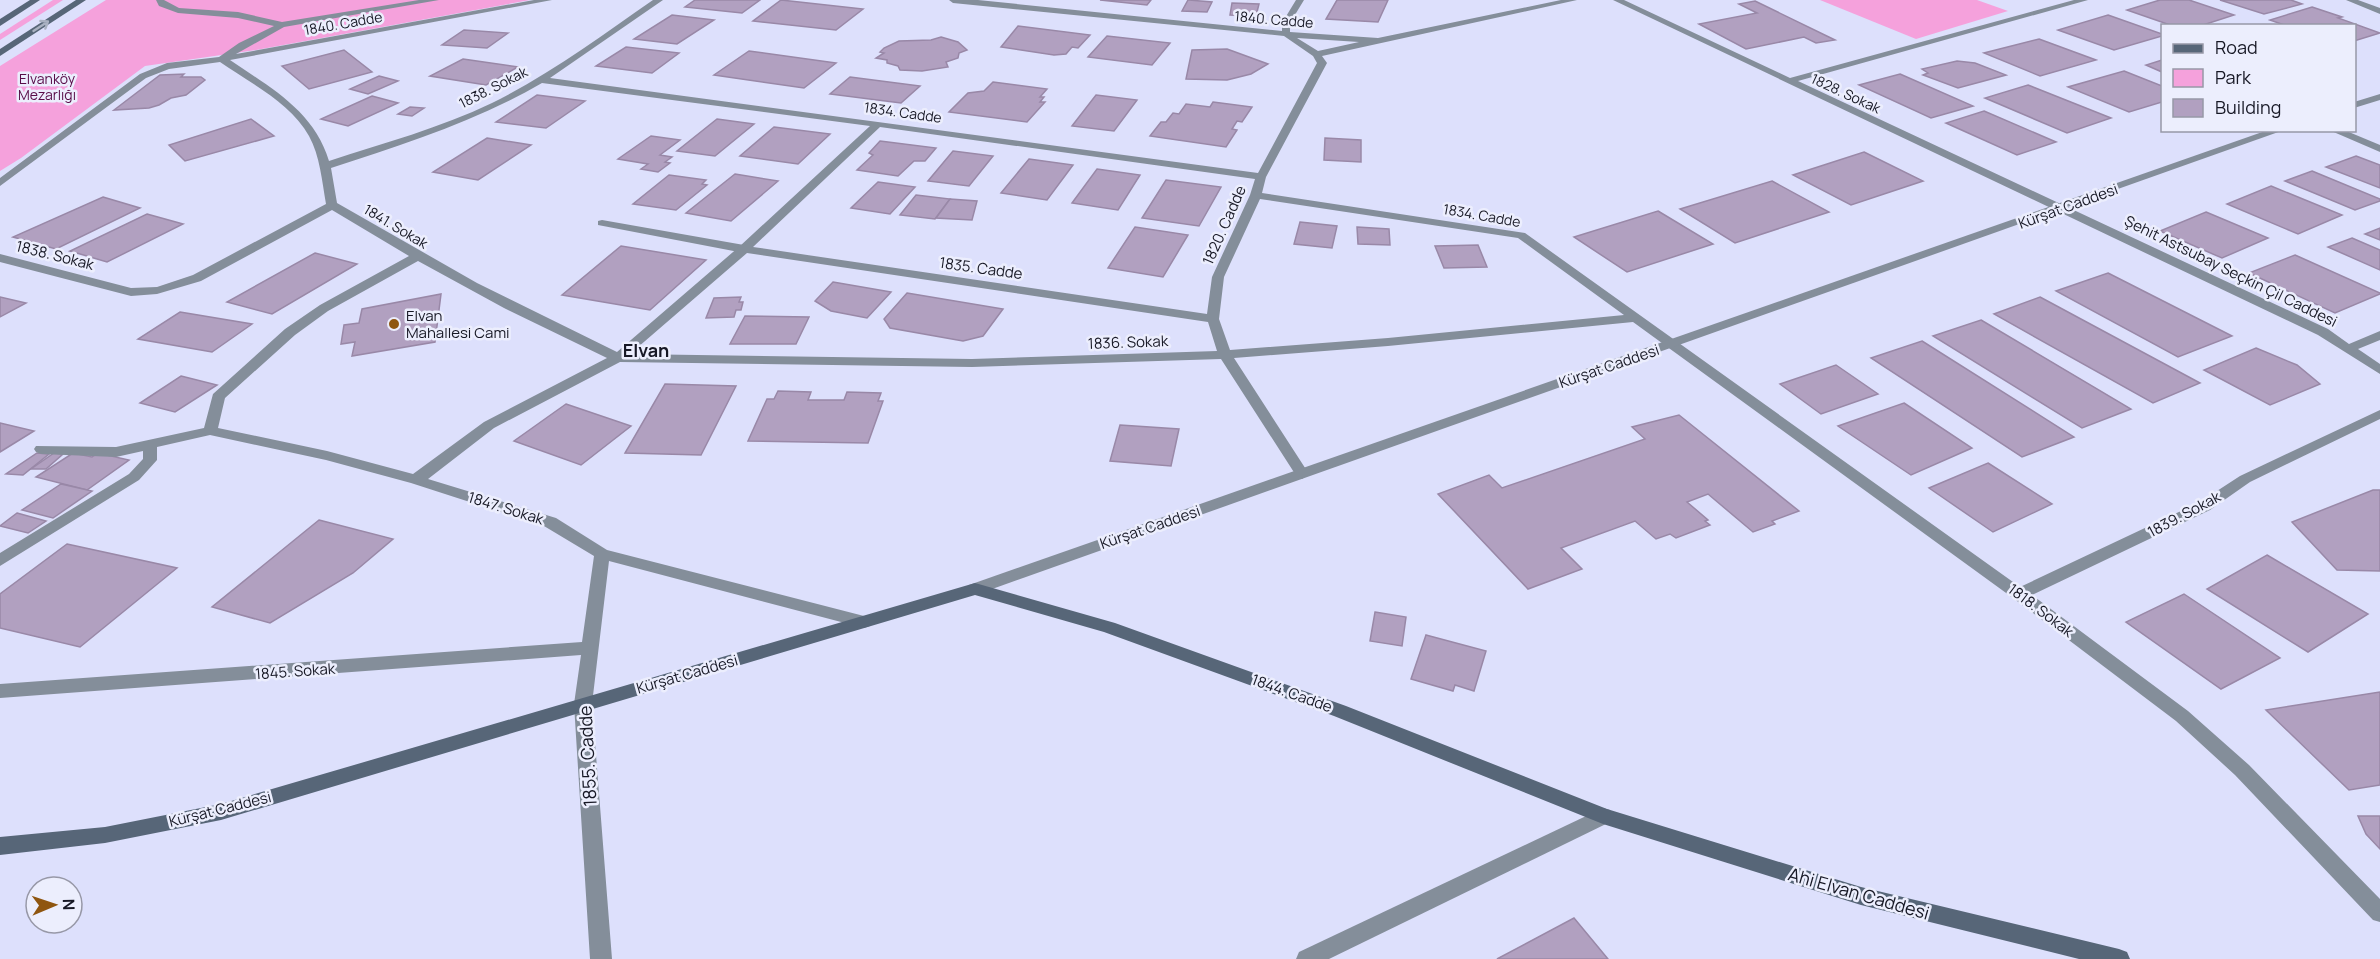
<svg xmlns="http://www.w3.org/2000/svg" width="2380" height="959" viewBox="0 0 2380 959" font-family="Manrope,sans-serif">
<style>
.green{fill:#f5a1dc}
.building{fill:#b1a0c0;stroke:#9988a7;stroke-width:1.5}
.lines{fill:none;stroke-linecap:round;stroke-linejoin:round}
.service{fill:#848e9a;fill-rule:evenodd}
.minor{fill:#848e9a;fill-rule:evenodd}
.tertiary{fill:#848e9a;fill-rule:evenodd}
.secondary{fill:#576678;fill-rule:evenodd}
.oneway{stroke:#a9b1c1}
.poi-dot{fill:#8f5610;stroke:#eceefd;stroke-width:2}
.labels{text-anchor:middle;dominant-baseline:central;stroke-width:5;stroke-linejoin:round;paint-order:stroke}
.far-street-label{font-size:14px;fill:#171825;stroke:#eceefd}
.far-park-label{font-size:14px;fill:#580c48;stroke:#eceefd}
.street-label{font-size:15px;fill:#171825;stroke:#eceefd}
.poi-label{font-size:15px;fill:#171825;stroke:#eceefd;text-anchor:start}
.quarter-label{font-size:18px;font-weight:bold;fill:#171825;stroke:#eceefd}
.near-street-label{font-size:18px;fill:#171825;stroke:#eceefd}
</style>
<rect width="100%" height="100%" fill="#dde0fc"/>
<!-- green -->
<g class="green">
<polygon points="53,0 63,0 0,40 0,34"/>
<polygon points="106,0 530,0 256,50 145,66 21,158 0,171 0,66"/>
<polygon points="1820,0 1977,0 2008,11 1916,39"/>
</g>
<!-- building -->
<g class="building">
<polygon points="695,0 760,0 742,13 685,7"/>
<polygon points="781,0 863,9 836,30 753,21"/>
<polygon points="1100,0 1151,0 1147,5"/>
<polygon points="1188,0 1189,0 1212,2 1207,12 1182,11"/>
<polygon points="1337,0 1388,0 1378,22 1326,19"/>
<polygon points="2160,0 2189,0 2234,15 2200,26 2173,26 2127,10"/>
<polygon points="2220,0 2291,0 2302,4 2264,14"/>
<polygon points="1755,1 1835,40 1816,43 1804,37 1746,49 1699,24 1757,13 1739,4"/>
<polygon points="1232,3 1259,4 1256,16 1230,15"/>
<polygon points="2312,7 2342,17 2338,18 2380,33 2354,41 2354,26 2287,26 2270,20"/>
<polygon points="672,15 714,20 677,44 634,39"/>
<polygon points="2108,15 2162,34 2162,36 2114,50 2058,30"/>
<polygon points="1018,26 1090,35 1078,48 1072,47 1066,54 1054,55 1001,47"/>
<polygon points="464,30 508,33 487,48 442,45"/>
<polygon points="1107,36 1170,43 1152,65 1088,57"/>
<polygon points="941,37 958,42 967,50 959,53 958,58 946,62 948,67 922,71 900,70 898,66 887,63 887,60 876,58 884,53 880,52 884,48 899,41 931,40"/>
<polygon points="2039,39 2096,60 2040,76 1984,53"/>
<polygon points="626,47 679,53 652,73 596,66"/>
<polygon points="1227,49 1268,64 1251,74 1227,80 1186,79 1192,50"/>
<polygon points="344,50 372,72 309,89 282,66"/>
<polygon points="749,51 836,63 804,88 714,75"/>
<polygon points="463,59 518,67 486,85 430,76"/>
<polygon points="2162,60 2162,72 2146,65"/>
<polygon points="1957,61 1975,63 2006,75 1958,88 1923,75 1928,73 1922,69"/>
<polygon points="2124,71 2162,86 2162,102 2129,112 2068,87"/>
<polygon points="184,74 181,77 201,77 205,80 186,95 171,98 159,105 149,108 114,110 160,75"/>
<polygon points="1900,74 1973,106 1931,118 1859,85"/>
<polygon points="379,76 398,81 368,94 350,89"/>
<polygon points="850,77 920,86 901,103 830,94"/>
<polygon points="993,82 1047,89 1040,97 1044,97 1040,102 1045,102 1027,122 949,112 968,93 984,91"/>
<polygon points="2028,85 2111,118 2067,133 1985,98"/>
<polygon points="537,95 585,101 546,128 496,122"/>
<polygon points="1096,95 1137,100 1114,131 1072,126"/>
<polygon points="372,96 398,103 348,126 321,119"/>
<polygon points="1213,102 1252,107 1242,122 1237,121 1232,129 1237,130 1226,147 1150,136 1161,122 1166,122 1173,113 1179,114 1186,104 1210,107"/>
<polygon points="410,107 424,108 412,116 398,114"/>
<polygon points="1984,111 2056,142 2017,155 1946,123"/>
<polygon points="251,119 274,136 185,161 169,145"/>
<polygon points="717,119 754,124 715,156 677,151"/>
<polygon points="774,127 830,134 798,164 740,156"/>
<polygon points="651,136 680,140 660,155 672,157 665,162 670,163 658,172 641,169 648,164 618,159"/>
<polygon points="487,138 531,145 478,180 433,172"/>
<polygon points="1325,138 1361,140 1361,162 1324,160"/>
<polygon points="880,141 936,148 925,161 914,161 898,176 857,170 873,155 869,153"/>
<polygon points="953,151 993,156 969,186 928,181"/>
<polygon points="1864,152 1923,181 1851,205 1793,175"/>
<polygon points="2356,156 2380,165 2380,188 2326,167"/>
<polygon points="1029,159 1073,165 1047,200 1001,193"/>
<polygon points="1097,169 1140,175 1118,210 1072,203"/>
<polygon points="2312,171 2380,199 2380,201 2355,210 2285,181"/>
<polygon points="735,174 778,181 731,221 686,213"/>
<polygon points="669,175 706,180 702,184 707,185 676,210 633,204"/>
<polygon points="1166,180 1221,187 1199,226 1142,218"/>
<polygon points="1772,181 1829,212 1735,243 1680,209"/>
<polygon points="878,182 915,187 890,214 851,208"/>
<polygon points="2271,186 2342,215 2298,234 2227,204"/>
<polygon points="916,195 950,199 935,219 900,215"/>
<polygon points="103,197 140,208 56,249 13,237"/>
<polygon points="950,199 977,201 972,220 936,218"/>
<polygon points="1658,211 1713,244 1627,272 1574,237"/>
<polygon points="2206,212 2268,238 2222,258 2160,231"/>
<polygon points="147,214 183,224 107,262 70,251"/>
<polygon points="1300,222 1337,226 1332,248 1294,244"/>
<polygon points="1135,227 1188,235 1163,277 1108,268"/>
<polygon points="1357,227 1389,229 1390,245 1358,244"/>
<polygon points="2380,228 2380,240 2365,234"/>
<polygon points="2352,238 2380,250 2380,270 2328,247"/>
<polygon points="1478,245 1487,267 1444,268 1435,246"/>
<polygon points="621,246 706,260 650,310 562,295"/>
<polygon points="315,253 357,264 272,314 227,302"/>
<polygon points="2295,255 2380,293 2380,294 2335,313 2249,273"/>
<polygon points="2108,273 2232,336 2178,357 2056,291"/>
<polygon points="833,282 891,292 867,318 831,311 815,301"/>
<polygon points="907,293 1003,309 983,336 963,341 890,328 884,319"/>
<polygon points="441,294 435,342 352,356 355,342 341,344 344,325 359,323 362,309"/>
<polygon points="0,297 26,303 0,317"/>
<polygon points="741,297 739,302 743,302 741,310 736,310 734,317 706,318 714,298"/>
<polygon points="2040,297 2200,383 2153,403 1994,314"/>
<polygon points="180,312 252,324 212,352 138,339"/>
<polygon points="745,316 809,317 796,344 730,344"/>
<polygon points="1981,320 2131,409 2082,428 1933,336"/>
<polygon points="1922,341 2074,437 2022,457 1871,358"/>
<polygon points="2256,348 2297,365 2320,384 2270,405 2204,370"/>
<polygon points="1836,365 1878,394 1821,414 1780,384"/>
<polygon points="181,376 217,385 175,412 140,403"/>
<polygon points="665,384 736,386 701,455 625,453"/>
<polygon points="778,391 811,392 808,400 844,400 847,392 881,393 878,401 883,401 868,443 748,441 767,399 774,399"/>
<polygon points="1904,403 1972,448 1911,475 1838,426"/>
<polygon points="566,404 631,426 581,465 514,441"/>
<polygon points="1679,415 1799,511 1772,521 1775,524 1753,532 1708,494 1687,502 1708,520 1705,521 1710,525 1676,538 1670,534 1656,539 1635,521 1561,548 1582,569 1528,589 1438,494 1489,475 1502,488 1645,439 1632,427"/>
<polygon points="0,423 34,431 0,452"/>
<polygon points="1120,425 1179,429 1171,466 1110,461"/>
<polygon points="37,453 49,454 23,475 6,474"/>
<polygon points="54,453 63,454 46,469 31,469"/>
<polygon points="73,453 92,457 98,453 129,460 87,490 36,477"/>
<polygon points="1988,463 2052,504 1993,532 1929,488"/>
<polygon points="61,484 92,491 53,518 22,510"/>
<polygon points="2373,490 2380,490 2380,571 2337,570 2292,522"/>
<polygon points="17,513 46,521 28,533 0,526"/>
<polygon points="319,520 393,539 353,573 270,623 212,607"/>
<polygon points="67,544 177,568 80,647 0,628 0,594"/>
<polygon points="2267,555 2368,614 2308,652 2207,589"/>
<polygon points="2184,594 2280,658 2221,689 2126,622"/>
<polygon points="1375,612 1406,617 1402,646 1370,641"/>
<polygon points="1426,635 1486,651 1474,691 1455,685 1453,691 1411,679"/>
<polygon points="2380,692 2380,785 2349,790 2266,710"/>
<polygon points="2358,816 2380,816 2380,849 2366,834"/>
<polygon points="1574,918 1608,959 1497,959"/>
</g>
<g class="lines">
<!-- service -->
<polygon class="service" points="602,220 744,245 750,249 744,253 598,225 598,221"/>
<!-- minor -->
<g class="minor">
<path d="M156,0h8l15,8 59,4 44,10 137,-22h20l-155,27 -48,27 298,-54h18l-322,60c41,28 84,51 99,101 55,-18 111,-33 163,-58 57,-28 109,-67 161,-103h10l-113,78 708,95 59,-110 -4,-7 -29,-20 -331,-33 -4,-3h29l304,31v-8l14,-23h8l-14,23v9l88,6 183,-38h16l-255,56 5,7 -61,114 -4,16 263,40 495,354 180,-85 40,-26 140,-66v9l-130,63 -40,28 -178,85 156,116 61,54 131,134v23l-7,-2 -138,-145 -59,-54 -163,-123 -380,-276 -245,24 -154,12 75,116 -7,5 -5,-2 -76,-118 -249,8 -352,-5 -126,66 -66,51 128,39 51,32 257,66 6,2 2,4 -2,4 -6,2 -255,-67 -17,143 20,255h-22l-16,-255 7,-49 -581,43v-14l582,-42 12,-86 -50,-30 -133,-43 -85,-23 -116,-25 -53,12v13l-18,20 -139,86v-13l129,-79 14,-15v-8l-27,6 -75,-3 -5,-2 -2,-3 2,-3 80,1 88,-19 9,-34 72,-65 35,-24 89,-49 -77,-46 -131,71 -44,13 -26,2 -131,-34v-8l131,34 26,-1 36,-12 133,-71c-4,-23 -6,-48 -17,-68 -18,-33 -59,-53 -89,-74l-51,7 -23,9 -146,108v-8l140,-104 27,-11 52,-6 20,-14 35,-17 -36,-8 -60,-5 -19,-7zM1297,38l62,4 -41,9zM542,83l328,43 -130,120 -123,106 -140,-69 -140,-80 -6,-35c73,-24 144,-46 211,-85zM880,127l375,52 -5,16 -38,82 -5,37 -454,-67zM1260,199l258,39 106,77 -236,23 -158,12 -11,-31 5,-42zM747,253l461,69 9,29 -245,8 -342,-5zM418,261l86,47 103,50 -123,64 -71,52 -86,-23 -109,-23 7,-30 70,-63 33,-24z"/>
<polygon points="1613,0 1624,0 1790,78 2074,0 2088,0 1798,81 2328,329 2349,344 2380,331 2380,340 2358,349 2380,364 2380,374 2318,335"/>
<polygon points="2346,0 2358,0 2380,8 2380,14"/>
<polygon points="2329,130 2344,130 2380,145 2380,152"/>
<polygon points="1603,808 1610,810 1613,816 1610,822 1329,959 1296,959 1299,952"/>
</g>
<!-- tertiary -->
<g class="tertiary">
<polygon points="2380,94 2380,100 2354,108 2354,102"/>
<polygon points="2268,130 2284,130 981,593 969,593 967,589 969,585"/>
</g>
<!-- secondary -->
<g class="secondary">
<polygon points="30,0 40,0 0,26 0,19"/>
<polygon points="76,0 86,0 0,56 0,49"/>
<polygon points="975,583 1115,623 1346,706 1607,809 1861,887 2119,949 2127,952 2130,959 2079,959 1861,905 1603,824 1334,716 1104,632 975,595 221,820 105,843 0,855 0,837 105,827 221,804"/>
</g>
</g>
<!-- one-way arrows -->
<defs><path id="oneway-shaft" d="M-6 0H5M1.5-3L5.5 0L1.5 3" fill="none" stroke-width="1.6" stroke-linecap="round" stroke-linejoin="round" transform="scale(1.5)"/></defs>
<use class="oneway" href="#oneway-shaft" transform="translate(41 26) rotate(-33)"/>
<!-- markers -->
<circle class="poi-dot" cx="394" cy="324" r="6"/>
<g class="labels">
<!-- far-street labels -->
<g class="far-street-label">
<text transform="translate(1274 19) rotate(5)">1840. Cadde</text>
<text transform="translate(343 23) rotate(-10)">1840. Cadde</text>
<text transform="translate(493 87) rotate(-27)">1838. Sokak</text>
<text transform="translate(1846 93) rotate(25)">1828. Sokak</text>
<text transform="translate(903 112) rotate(8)">1834. Cadde</text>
<text transform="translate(1482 215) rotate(10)">1834. Cadde</text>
<text transform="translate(396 226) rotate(31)">1841. Sokak</text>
</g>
<!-- far-park labels -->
<g class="far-park-label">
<text x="47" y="78">Elvanköy<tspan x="47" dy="16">Mezarlığı</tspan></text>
</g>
<!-- street labels -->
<g class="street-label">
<text transform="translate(2068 206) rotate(-20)">Kürşat Caddesi</text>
<text transform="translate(1224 225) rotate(-66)">1820. Cadde</text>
<text transform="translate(55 255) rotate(14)">1838. Sokak</text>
<text transform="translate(981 268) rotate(8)">1835. Cadde</text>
<text transform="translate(2231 271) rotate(26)">Şehit Astsubay Seçkin Çil Caddesi</text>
<text transform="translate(1128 342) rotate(-2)">1836. Sokak</text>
<text transform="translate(1609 366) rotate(-19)">Kürşat Caddesi</text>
<text transform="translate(506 508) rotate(17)">1847. Sokak</text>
<text transform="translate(2184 514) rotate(-28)">1839. Sokak</text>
<text transform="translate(1150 527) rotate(-19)">Kürşat Caddesi</text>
<text transform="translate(2041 610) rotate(37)">1818. Sokak</text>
<text transform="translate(295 671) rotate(-4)">1845. Sokak</text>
<text transform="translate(687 674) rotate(-16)">Kürşat Caddesi</text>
<text transform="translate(1292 693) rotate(20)">1844. Cadde</text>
<text transform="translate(220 809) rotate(-14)">Kürşat Caddesi</text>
</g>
<!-- poi labels -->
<g class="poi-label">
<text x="406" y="315">Elvan<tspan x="406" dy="17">Mahallesi Cami</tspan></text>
</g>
<!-- quarter labels -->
<g class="quarter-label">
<text x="646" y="350">Elvan</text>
</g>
<!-- near-street labels -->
<g class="near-street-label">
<text transform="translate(587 756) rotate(-93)">1855. Cadde</text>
<text transform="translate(1859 893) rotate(16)">Ahi Elvan Caddesi</text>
</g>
</g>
<!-- legend -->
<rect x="2161" y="24" width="195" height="108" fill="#eceefd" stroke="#9798a7" stroke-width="1.5"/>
<rect x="2173" y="44" width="30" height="9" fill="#576678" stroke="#9798a7" stroke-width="1.5"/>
<text x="2215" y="54" font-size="18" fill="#171825">Road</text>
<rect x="2173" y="69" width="30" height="18" fill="#f5a1dc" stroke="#9798a7" stroke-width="1.5"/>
<text x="2215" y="84" font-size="18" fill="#171825">Park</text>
<rect x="2173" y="99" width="30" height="18" fill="#b1a0c0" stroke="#9798a7" stroke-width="1.5"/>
<text x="2215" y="114" font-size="18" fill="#171825">Building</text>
<!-- north arrow -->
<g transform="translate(54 905) rotate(88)"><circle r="28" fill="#eceefd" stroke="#9798a7" stroke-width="1.5"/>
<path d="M0-4.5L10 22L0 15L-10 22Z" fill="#8f5610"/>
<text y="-9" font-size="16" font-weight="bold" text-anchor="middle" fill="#171825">N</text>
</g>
</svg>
